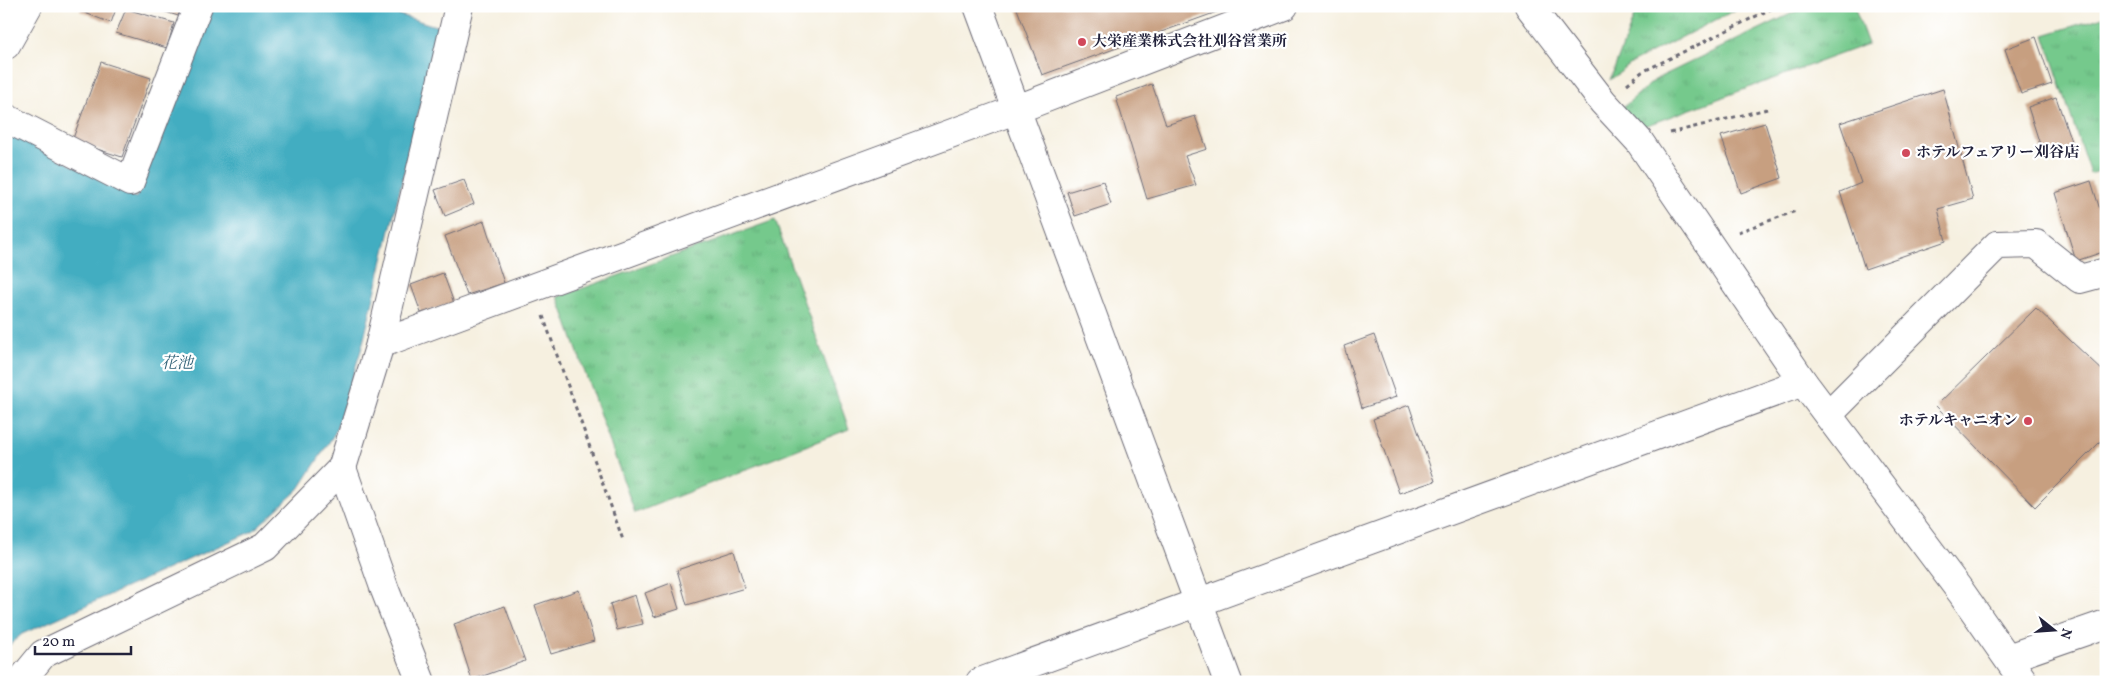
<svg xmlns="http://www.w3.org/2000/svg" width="2112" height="688" viewBox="0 0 2112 688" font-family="Vollkorn,'Noto Serif JP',serif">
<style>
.grass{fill:url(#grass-tufts);stroke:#4b7664}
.water{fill:#42adc1;stroke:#32687e}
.building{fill:#c79f80}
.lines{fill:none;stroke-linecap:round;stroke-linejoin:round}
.minor-casing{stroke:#6c6a75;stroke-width:30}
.path{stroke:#6c6a75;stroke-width:3;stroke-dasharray:4 4;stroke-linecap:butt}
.minor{stroke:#fff;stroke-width:28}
.poi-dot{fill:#d1495b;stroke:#fff;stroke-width:2}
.labels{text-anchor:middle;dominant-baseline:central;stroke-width:4.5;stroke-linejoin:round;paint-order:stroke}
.poi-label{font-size:15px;font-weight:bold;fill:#22223b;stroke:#fff;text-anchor:start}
.water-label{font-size:16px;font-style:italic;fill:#306177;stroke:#fff}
</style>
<defs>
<pattern id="grass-tufts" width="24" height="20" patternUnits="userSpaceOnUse" patternTransform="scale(1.25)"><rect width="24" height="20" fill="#74c98c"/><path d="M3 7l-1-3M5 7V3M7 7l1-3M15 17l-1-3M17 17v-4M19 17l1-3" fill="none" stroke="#64ac7a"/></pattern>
</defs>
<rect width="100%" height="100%" fill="#fff"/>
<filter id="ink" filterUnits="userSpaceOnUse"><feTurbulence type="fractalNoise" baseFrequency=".02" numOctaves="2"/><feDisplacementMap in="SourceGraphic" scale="10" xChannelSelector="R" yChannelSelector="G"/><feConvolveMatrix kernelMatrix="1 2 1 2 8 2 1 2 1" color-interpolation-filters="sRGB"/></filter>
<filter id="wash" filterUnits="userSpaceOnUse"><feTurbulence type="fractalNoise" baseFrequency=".0096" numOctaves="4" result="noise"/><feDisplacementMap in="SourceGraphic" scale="20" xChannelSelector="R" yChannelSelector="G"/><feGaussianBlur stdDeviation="1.12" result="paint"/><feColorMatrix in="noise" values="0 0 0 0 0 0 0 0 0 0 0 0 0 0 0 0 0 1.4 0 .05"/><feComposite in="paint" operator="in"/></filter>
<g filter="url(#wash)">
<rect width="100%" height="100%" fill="#f6f0e0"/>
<!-- grass -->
<g class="grass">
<polygon points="1638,6 1743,6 1635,61 1610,80"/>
<polygon points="1854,6 1868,44 1639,128 1621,109 1656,79 1805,7"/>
<polygon points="2106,16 2106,169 2090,174 2044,35"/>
<polygon points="775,220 849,429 635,513 558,297"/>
</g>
<!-- water -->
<polygon class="water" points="211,6 370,6 439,27 362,347 335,433 299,489 253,531 22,634 6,648 6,131 136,198"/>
<g id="blocks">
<!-- building -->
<g class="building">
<polygon points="82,6 117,6 111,23 80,11"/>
<polygon points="148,6 181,6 178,16"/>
<polygon points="1016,6 1224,6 1225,9 1042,75"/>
<polygon points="126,9 174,23 167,48 116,33"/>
<polygon points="2036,37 2052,84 2021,94 2005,49"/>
<polygon points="101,62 151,78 122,157 72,141"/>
<polygon points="1152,84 1166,125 1195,116 1207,149 1185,156 1196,185 1147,199 1116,97"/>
<polygon points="1943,89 1973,199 1938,209 1946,241 1865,269 1840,192 1861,183 1840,123"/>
<polygon points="2056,97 2073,147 2044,157 2028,107"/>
<polygon points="1765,123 1782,178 1741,193 1721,136"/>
<polygon points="464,180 474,204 445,216 435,190"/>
<polygon points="1103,181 1111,204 1075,216 1067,192"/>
<polygon points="2091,181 2106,229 2106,251 2076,261 2055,193"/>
<polygon points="484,221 504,283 467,295 445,236"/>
<polygon points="443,273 454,303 421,313 411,285"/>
<polygon points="2036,308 2106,374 2106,436 2035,507 1936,406"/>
<polygon points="1374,335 1396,397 1362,408 1344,346"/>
<polygon points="1409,405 1435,481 1399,493 1373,419"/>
<polygon points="734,551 745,588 687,605 677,570"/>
<polygon points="671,583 679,609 654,617 645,593"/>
<polygon points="579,590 594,641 551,654 535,605"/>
<polygon points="635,595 643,624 617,630 610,604"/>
<polygon points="505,606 525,661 472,680 454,624"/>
</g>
</g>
</g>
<g filter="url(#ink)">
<use href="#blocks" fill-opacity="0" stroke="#6c6a75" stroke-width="1"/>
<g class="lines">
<defs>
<g id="minor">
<polyline points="978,6 1228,682"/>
<polyline points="1529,6 1603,102 1639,141 1803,382 1961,592 2024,682"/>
<polyline points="6,45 28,6"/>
<polyline points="6,118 130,182 198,6"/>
<polyline points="380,344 1015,110 1284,6"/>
<polyline points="1828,415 1997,245 2036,244 2080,279 2106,272"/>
<polyline points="342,468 385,590 421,682"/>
<polyline points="2008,658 2106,624"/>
<polyline points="20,682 43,654 265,547 342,468 380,344 459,6"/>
<polyline points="980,682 1803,382"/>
</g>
</defs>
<!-- minor casing -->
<use href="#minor" class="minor-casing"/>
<!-- path -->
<g class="path">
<polyline points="1627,84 1642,72 1777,6"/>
<polyline points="1670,133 1771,108"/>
<polyline points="1738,232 1796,211"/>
<polyline points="543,316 623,540"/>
</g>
<!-- minor -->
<use href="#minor" class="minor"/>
</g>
</g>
<!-- markers -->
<g class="poi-dot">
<circle cx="1082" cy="42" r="5"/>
<circle cx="1906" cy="153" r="5"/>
<circle cx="2028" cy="421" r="5"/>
</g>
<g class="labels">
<!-- poi labels -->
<g class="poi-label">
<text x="1092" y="42">大栄産業株式会社刈谷営業所</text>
<text x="1916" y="153">ホテルフェアリー刈谷店</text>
<text x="2018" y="421" text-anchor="end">ホテルキャニオン</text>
</g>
<!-- water labels -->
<g class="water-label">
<text x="177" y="364">花池</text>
</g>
</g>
<!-- margin -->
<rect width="2112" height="688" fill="none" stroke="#fff" stroke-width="25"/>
<!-- north arrow -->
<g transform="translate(2054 630) rotate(107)" stroke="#ffffff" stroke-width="4" paint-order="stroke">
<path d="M0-4L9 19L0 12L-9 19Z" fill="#22223b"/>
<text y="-8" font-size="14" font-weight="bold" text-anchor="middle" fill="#22223b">N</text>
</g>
<!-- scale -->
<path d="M35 646v8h96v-8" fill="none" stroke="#22223b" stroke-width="2.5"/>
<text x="42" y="646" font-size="15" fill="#22223b" stroke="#ffffff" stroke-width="4" paint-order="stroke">20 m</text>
</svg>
